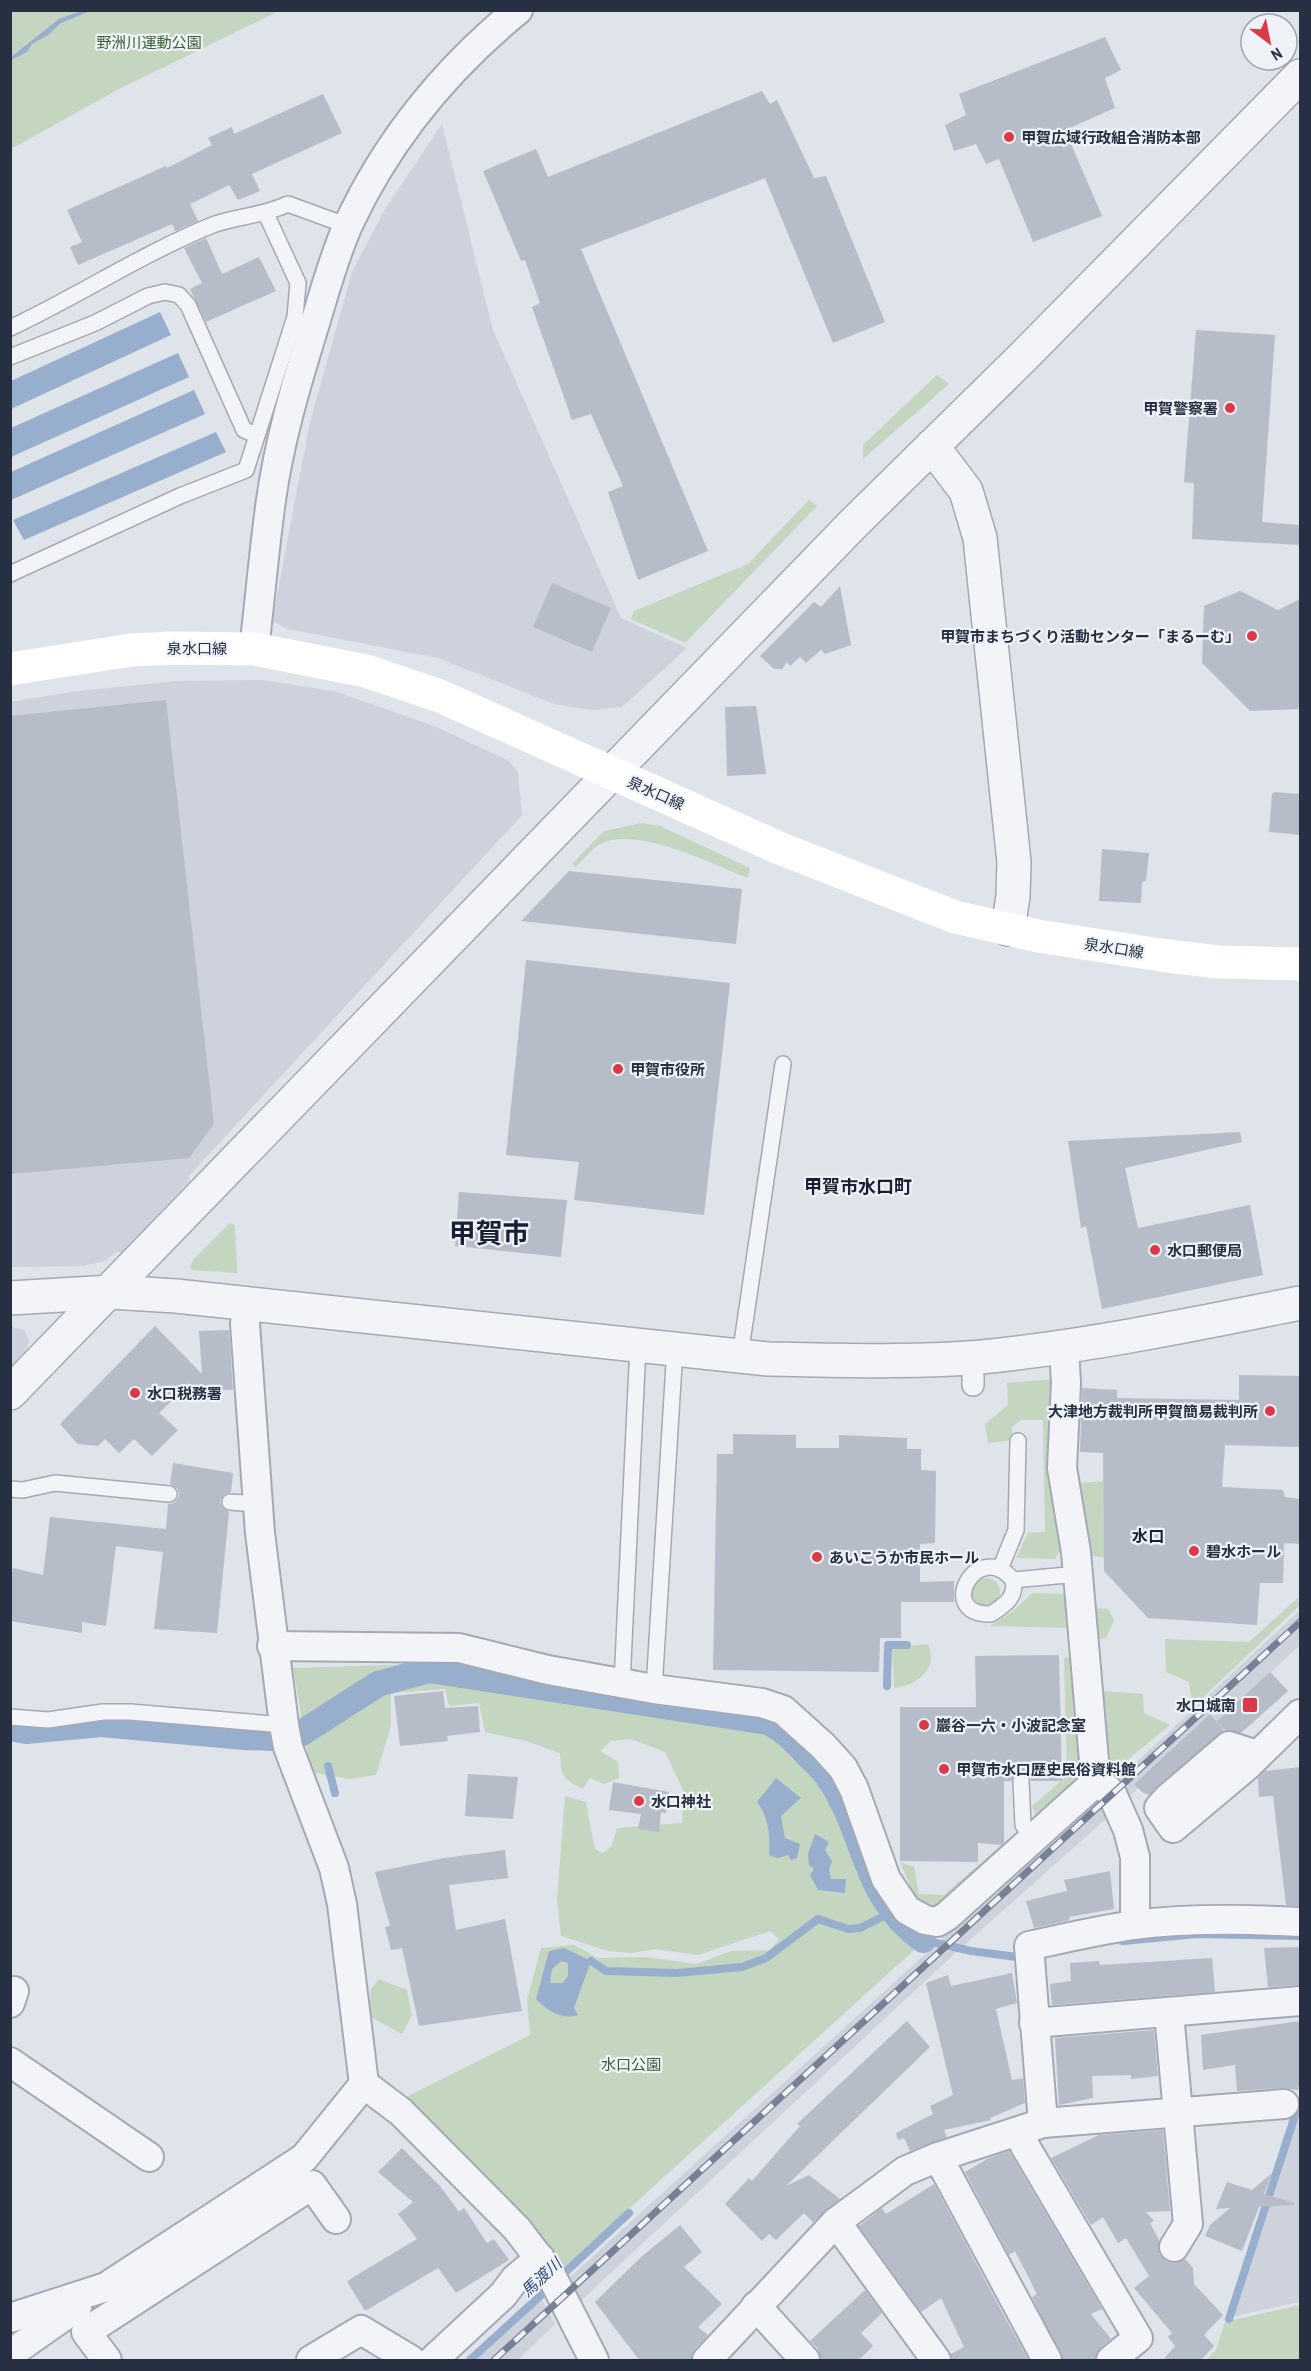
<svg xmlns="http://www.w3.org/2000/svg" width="1311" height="2371" viewBox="0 0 1311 2371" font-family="'Archivo Narrow','Noto Sans JP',sans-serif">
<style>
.built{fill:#cdd2dc}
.green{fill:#c4d5c0}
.water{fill:#97aecd;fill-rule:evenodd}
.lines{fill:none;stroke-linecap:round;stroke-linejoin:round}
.stream{stroke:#97aecd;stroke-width:8}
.canal{stroke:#97aecd;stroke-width:26}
.building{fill:#b6bcc8}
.service-casing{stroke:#a4a9b5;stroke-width:18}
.pedestrian-casing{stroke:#a4a9b5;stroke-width:24}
.minor-casing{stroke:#a4a9b5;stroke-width:32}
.tertiary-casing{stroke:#a4a9b5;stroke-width:36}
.service{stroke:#f3f4f8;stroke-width:15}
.pedestrian{stroke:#f3f4f8;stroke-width:21}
.minor{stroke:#f3f4f8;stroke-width:28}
.tertiary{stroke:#f3f4f8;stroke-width:33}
.secondary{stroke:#fff;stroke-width:33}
.rail-casing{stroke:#778195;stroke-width:7}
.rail{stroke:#eff2f7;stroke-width:4.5;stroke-dasharray:14;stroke-linecap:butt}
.poi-dot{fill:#db3948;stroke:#eff2f7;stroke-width:2}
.labels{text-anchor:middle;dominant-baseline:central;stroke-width:4.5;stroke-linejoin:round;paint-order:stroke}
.park-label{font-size:15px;fill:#386032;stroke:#eff2f7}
.poi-label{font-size:15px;font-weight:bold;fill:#272f43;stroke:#eff2f7;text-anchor:start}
.street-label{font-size:15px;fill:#272f43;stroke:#eff2f7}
.neighbourhood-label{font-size:16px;font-weight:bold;fill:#192034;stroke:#eff2f7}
.water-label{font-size:16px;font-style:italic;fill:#2d4b7b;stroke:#eff2f7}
.quarter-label{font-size:18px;font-weight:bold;fill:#192034;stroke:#eff2f7}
.town-label{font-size:27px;font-weight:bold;fill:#192034;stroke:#eff2f7}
</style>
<rect width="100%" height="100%" fill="#dfe3ea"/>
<!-- built -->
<g class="built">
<polygon points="442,124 493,330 621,618 687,648 622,707 592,710 554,704 438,658 288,629 272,621 310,422 352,272 385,209"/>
<polygon points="264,680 337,692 434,726 509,761 518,772 522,815 188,1177 190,1180 122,1252 116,1252 105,1261 84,1266 11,1267 11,702 70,692 176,681"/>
<polygon points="11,1327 24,1330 29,1339 28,1348 11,1366"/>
<polygon points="1300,1610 1300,1645 1271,1672 1288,1691 1233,1740 1210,1714 1134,1783 1138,1788 1122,1804 1111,1786"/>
<polygon points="1095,1799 1107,1818 962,1947 573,2308 560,2286 941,1940 950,1924"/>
<polygon points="1300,2105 1300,2302 1231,2317"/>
<polygon points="541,2298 555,2324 518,2360 476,2360"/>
</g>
<!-- green -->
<g class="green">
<polygon points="10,11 279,11 117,90 11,149"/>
<polygon points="937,375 949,384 863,459 863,445"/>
<polygon points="809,500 817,506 685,643 631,619 634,611 748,564"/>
<path d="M642,823l18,3 90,42 -2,10c-36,-14 -112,-53 -148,-34 -9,5 -17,16 -24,23l-4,-3 32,-33z"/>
<polygon points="230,1223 235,1225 237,1273 192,1270 190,1266 194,1259"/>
<polygon points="1055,1379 1061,1549 1055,1559 1016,1558 1028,1533 1045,1532 1043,1420 1021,1420 1012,1427 1012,1440 988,1443 985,1424 1008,1405 1007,1383"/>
<polygon points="1103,1481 1104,1558 1089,1555 1081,1483"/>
<circle cx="986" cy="1592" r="14"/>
<polygon points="1032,1593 1069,1594 1072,1628 990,1626 1012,1612"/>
<polygon points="1300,1596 1300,1605 1193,1707 1189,1682 1166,1672 1165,1639 1249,1642"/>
<polygon points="1095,1608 1108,1609 1114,1620 1106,1638 1093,1641"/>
<path d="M928,1644c11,24 -11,42 -34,44l-2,-41z"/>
<polygon points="1073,1657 1086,1782 1039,1822 1032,1806 1067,1776 1064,1658"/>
<path d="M420,1664l299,41 65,17 52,57 66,143 22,19 -368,334 -158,-174 132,-66 -3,-35 14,-52 33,-3 24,13 47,-1 52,7 34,-13 39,-1 9,-11 -9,-8 -72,24 -42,-6 -25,4 -23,-2 -47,-15 -4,-37 8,-103 21,6 9,47 7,4 9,-6 6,-19 65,-5 1,-33 -18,-38 -34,-13 -20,2 -11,10 18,11 1,16 -15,6 -14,-6 -7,11c-21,-10 -22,-14 -23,-36l-34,-12 -41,-9 -6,-29 -30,3 -4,-17 -54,4v33l-15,49 -27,4 -38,-7 -18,-104z"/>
<polygon points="1102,1691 1143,1694 1144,1713 1170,1725 1109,1775"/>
<polygon points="1013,1835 1019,1844 941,1911 919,1906 900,1862 914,1867 919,1894 944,1895"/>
<polygon points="379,1979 407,1990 412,2016 402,2034 369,2016 371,1989"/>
<polygon points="1300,2305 1300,2360 1206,2360 1216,2350 1225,2322"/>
</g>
<!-- water -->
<g class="water">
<polygon points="81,11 90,11 61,23 48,35 32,44 27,52 11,60 11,57 59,19"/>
<polygon points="160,312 171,335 11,409 11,381"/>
<polygon points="178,353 189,377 11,457 11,428"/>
<polygon points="194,390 205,414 11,500 11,472"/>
<polygon points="216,432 226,452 24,540 13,520"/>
<path d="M776,1778l25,20 -20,18 4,22 15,6 -3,14 -6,2 -3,-5 -11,3 -8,-3c1,-20 0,-37 -12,-53z"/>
<polygon points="815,1834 829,1842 825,1850 832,1861 829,1869 831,1879 846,1879 845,1893 818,1890 810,1875 814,1869 809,1865 808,1854"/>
<path d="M564,1948l27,13 -17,47 4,7c-16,5 -31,-4 -42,-16l13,-48zM561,1961l7,2v13l-5,7h-13l2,-14z"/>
</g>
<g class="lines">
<!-- stream -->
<g class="stream">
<polyline points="887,1686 888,1645 907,1645"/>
<polyline points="320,1722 321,1728"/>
<polyline points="328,1766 335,1793"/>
<polyline points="923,1940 971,1951 1025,1958"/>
<polyline points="1123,1941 1197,1934 1300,1936"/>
<polyline points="591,1961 606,1971 677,1973 742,1967 766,1958 818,1919 848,1929 860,1928 894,1911"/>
<polyline points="559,2278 629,2213"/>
<polyline points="1229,2319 1300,2100"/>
<polyline points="470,2360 551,2286"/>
</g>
<!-- canal -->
<path class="canal" d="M10,1728l16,3 75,-7 143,13 29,1 27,-4 78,-50 51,-14 339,52c15,7 23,16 35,28 8,9 18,17 25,27 39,56 33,118 95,163"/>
</g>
<!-- building -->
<g class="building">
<polygon points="1105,37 1121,70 1105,78 1115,108 1065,130 1102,216 1033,242 999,159 986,164 976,144 954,151 945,125 966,115 959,94"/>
<polygon points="762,91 770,104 777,100 814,178 826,176 885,322 833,343 765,178 581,249 708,551 638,580 608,492 623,486 591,414 572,420 532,307 540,303 525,260 521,261 483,171 536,149 548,177"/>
<polygon points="323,94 342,133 252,174 260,191 238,200 229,185 190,204 198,221 175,231 172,224 78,265 70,247 82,242 67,210 166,166 167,168 212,145 208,138 232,127 234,134"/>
<polygon points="206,238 222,274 259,257 276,291 206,322 190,289 202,283 184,248"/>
<polygon points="1196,330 1275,335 1262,522 1300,525 1300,545 1192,539 1194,483 1184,482"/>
<polygon points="552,583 611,608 592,652 533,627"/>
<polygon points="840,586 851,645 825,654 821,650 806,663 800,657 790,666 787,662 782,669 774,669 760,656 814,602 821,607"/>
<polygon points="1240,591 1278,610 1300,599 1300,709 1250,711 1202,663 1204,606"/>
<polygon points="166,700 214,1124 189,1158 10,1174 10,716"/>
<polygon points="756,706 766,774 727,776 725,707"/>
<polygon points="1275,792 1300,794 1300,835 1269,832 1272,794"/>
<polygon points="1102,849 1149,853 1146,881 1142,882 1141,903 1099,901"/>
<polygon points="569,871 742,889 736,944 521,921"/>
<polygon points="526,960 730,983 704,1215 574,1200 579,1162 506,1155"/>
<polygon points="1240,1132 1242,1142 1125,1168 1138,1228 1250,1205 1263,1275 1102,1309 1086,1226 1081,1228 1068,1141"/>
<polygon points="459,1192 567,1200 561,1257 455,1246"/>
<polygon points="155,1326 202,1374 199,1331 229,1330 233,1390 184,1389 159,1413 178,1430 152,1456 134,1439 119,1453 105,1439 98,1446 78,1444 60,1424"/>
<polygon points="1239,1375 1300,1376 1300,1447 1225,1445 1222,1487 1283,1490 1285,1497 1300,1499 1300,1544 1284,1543 1283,1583 1260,1583 1257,1625 1148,1618 1104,1571 1103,1453 1080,1452 1082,1388 1117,1390 1117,1398 1239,1400"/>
<polygon points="733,1434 796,1435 796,1448 839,1448 839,1435 907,1438 907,1449 921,1449 921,1470 936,1471 935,1543 920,1544 920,1582 954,1581 954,1602 901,1602 901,1638 880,1638 879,1672 713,1670 717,1454 733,1454"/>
<polygon points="173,1463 233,1473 231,1492 225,1494 220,1501 222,1507 229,1512 217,1633 154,1629 163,1552 116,1546 106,1626 82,1622 82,1633 10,1621 10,1582 13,1568 43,1575 50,1517 166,1529 168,1504 174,1503 179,1496 178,1489 170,1484"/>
<polygon points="1059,1655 1062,1781 1031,1781 1029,1775 1021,1771 1015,1773 1011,1781 1004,1781 1004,1843 1001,1845 978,1843 978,1862 900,1861 900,1707 976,1707 975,1656"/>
<polygon points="1270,1672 1288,1691 1241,1733 1225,1730 1217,1721"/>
<polygon points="443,1691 445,1708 478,1706 480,1732 447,1736 448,1741 400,1746 394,1696"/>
<polygon points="1210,1714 1224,1730 1149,1795 1142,1792 1134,1784"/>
<polygon points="1300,1767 1300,1906 1286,1905 1273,1796 1259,1797 1258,1778 1265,1771"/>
<polygon points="468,1774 518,1777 513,1819 465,1816"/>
<polygon points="613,1782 669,1792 666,1813 661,1812 659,1832 638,1829 641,1814 609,1810"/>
<polygon points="505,1850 508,1878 449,1885 456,1930 505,1919 522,2011 419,2026 402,1948 391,1950 385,1927 390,1926 375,1872 444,1858"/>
<polygon points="1110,1871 1114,1909 1069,1917 1070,1920 1034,1928 1026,1901 1067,1891 1064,1880"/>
<polygon points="1300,1947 1300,1985 1268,1987 1264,1948"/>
<polygon points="1212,1958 1215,1992 1052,2005 1050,1984 1071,1981 1070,1963 1099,1961 1100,1965"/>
<polygon points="1012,1973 1017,2003 996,2009 1012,2080 1023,2078 1025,2103 990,2118 991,2120 944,2130 947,2137 910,2151 904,2138 898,2140 896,2133 933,2114 930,2106 953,2095 926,1983 948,1975 951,1986"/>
<polygon points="907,2021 930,2047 786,2186 809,2175 840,2199 813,2222 804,2213 776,2240 769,2234 762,2241 725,2204 749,2178 752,2181 800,2126 797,2124"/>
<polygon points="1300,2021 1300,2081 1298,2090 1283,2088 1237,2091 1235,2065 1203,2070 1201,2035"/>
<polygon points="1154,2030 1158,2076 1131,2079 1131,2075 1092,2076 1093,2098 1059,2105 1055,2038"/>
<polygon points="1163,2130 1170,2211 1146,2212 1154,2221 1150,2223 1159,2240 1159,2254 1165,2261 1173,2263 1185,2259 1193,2268 1194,2284 1223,2315 1204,2335 1214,2346 1200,2361 1162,2361 1175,2346 1168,2337 1172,2333 1134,2288 1149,2276 1126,2238 1118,2243 1103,2217 1091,2225 1051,2158 1099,2135"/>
<polygon points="402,2148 440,2186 459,2212 464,2208 487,2243 494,2239 509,2260 456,2293 438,2268 365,2311 347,2281 417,2239 398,2214 413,2202 378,2172"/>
<polygon points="1009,2151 1102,2309 1091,2314 1111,2339 1100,2348 1095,2361 1063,2361 1032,2297 1037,2294 1015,2251 1009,2255 965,2172 989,2158"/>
<polygon points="1272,2173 1264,2194 1294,2203 1294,2205 1259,2207 1242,2251 1205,2236 1210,2225 1230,2208 1216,2209 1227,2182 1252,2190"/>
<polygon points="934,2184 1003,2314 1029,2361 952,2361 951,2354 964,2347 941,2298 921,2312 859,2226 882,2208 886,2214"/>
<polygon points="680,2225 702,2252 684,2267 722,2304 698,2327 708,2335 695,2349 691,2361 640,2361 595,2302 640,2258"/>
<polygon points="865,2290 882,2313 861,2333 873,2346 858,2361 821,2361 818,2349 810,2341"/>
</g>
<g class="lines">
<defs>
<g id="service">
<path d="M10,328c68,-32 130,-73 200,-102 25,-10 50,-9 78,-22l60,22"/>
<polyline points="10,357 95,323 148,296 165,292 179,295 188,305 244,430 257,435"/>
<polyline points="10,574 180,496 246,470 295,317 298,283 266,214"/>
<polyline points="740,1356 783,1064"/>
<polyline points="10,1489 23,1490 55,1483 169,1494"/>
<polyline points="230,1502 258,1504"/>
<polyline points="1000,1569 1016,1530 1018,1441"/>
<path d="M1013,1580c4,17 -8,25 -22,34 -57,1 -13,-77 22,-34l65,-6"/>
<polyline points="622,1684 638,1345"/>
<polyline points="654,1689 675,1348"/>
<polyline points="10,1717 48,1720 103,1712 130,1712 284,1725"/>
<polyline points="1021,1781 1023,1825 1033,1839"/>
</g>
<polyline id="pedestrian" points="973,1385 973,1376"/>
<g id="minor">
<path d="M254,649c6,-49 10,-99 17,-149 8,-57 24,-112 41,-167 11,-36 21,-74 36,-108 39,-84 98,-156 170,-215"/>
<polyline points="247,1303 245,1324 260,1533 284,1725 288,1747 334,1868 342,1904 364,2084 401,2112 517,2229 549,2271 594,2360"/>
<polyline points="1064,1347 1066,1383 1062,1468 1076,1552 1094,1761 1098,1780 1112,1794 1128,1830 1135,1857 1135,1925"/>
<polyline points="272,1646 459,1648 548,1670 654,1689 762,1703 783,1710 823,1746 843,1768 854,1789 886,1879 907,1910 925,1920 937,1922 947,1916 1098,1780"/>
<polyline points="1257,1755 1229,1746 1167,1799 1159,1808 1173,1828 1248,1765 1300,1714"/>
<polyline points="10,2003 14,1991"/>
<polyline points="1169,2013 1188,2224 1174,2247"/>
<polyline points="1034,2023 1300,2001"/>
<polyline points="10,2062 149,2157"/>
<path d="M1043,2123l-14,-177c35,-8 70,-16 105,-21 55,-7 111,-6 166,-3"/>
<polyline points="1019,2132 1025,2146 1138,2338 1111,2360"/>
<polyline points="938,2157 1047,2360"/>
<polyline points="836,2222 936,2360"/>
<polyline points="756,2306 805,2360"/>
<polyline points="10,2318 106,2287 304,2158 364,2084"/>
<polyline points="10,2354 77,2307"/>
<polyline points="107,2360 86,2332 312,2185 336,2219"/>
<polyline points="311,2360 361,2330 411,2360"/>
<polyline points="433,2360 503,2295 515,2279 540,2258"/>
<polyline points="707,2360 836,2222 905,2171 938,2157 1043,2123 1284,2104"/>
</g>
<g id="tertiary">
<polyline points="932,446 966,491 980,538 1014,862 1013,896 1008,929"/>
<path d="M10,1298l101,-6 65,4 592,63c70,1 143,4 214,-2 107,-11 213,-33 318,-54"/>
<polyline points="10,1393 854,523 1024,356 1300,76"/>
</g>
</defs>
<!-- service casing -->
<use href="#service" class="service-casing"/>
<!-- pedestrian casing -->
<use href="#pedestrian" class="pedestrian-casing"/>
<!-- minor casing -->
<use href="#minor" class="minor-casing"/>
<!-- tertiary casing -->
<use href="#tertiary" class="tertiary-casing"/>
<!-- service -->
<use href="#service" class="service"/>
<!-- pedestrian -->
<use href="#pedestrian" class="pedestrian"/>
<!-- minor -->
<use href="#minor" class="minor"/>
<!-- tertiary -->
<use href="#tertiary" class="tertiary"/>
<!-- secondary -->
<polyline class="secondary" points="10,669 131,650 173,648 254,649 366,671 440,696 779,848 955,917 1038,936 1160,955 1218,962 1300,964"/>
<defs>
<polyline id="rail" points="494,2360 1300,1622"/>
</defs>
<!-- rail casing -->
<use href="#rail" class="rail-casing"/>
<!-- rail -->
<use href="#rail" class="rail"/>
</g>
<!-- markers -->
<g class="poi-dot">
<circle cx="1009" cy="137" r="6"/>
<circle cx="1230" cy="408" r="6"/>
<circle cx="1252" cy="636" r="6"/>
<circle cx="618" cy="1069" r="6"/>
<circle cx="1155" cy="1250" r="6"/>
<circle cx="135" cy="1393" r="6"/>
<circle cx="1270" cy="1411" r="6"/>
<circle cx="1194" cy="1551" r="6"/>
<circle cx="817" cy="1557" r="6"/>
<rect x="1242" y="1697" width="16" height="16" rx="3"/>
<circle cx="924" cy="1725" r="6"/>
<circle cx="944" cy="1769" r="6"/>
<circle cx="639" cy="1801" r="6"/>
</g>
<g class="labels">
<!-- park labels -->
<g class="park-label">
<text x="149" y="42">野洲川運動公園</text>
<text x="631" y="2064">水口公園</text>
</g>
<!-- poi labels -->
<g class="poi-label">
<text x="1021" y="137">甲賀広域行政組合消防本部</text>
<text x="1218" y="408" text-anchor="end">甲賀警察署</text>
<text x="1240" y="636" text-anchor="end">甲賀市まちづくり活動センター「まるーむ」</text>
<text x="630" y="1069">甲賀市役所</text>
<text x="1167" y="1250">水口郵便局</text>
<text x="147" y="1393">水口税務署</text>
<text x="1258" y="1411" text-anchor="end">大津地方裁判所甲賀簡易裁判所</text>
<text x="1206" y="1551">碧水ホール</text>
<text x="829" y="1557">あいこうか市民ホール</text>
<text x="1236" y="1705" text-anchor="end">水口城南</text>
<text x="936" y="1725">巖谷一六・小波記念室</text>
<text x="956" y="1769">甲賀市水口歴史民俗資料館</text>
<text x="651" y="1801">水口神社</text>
</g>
<!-- street labels -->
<g class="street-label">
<text x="197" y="648">泉水口線</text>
<text transform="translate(656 793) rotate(24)">泉水口線</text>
<text transform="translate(1114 948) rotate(9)">泉水口線</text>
</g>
<!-- neighbourhood labels -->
<g class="neighbourhood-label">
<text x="1148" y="1536">水口</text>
</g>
<!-- water labels -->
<g class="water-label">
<text transform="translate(541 2277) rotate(-43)">馬渡川</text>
</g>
<!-- quarter labels -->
<g class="quarter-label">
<text x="858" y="1186">甲賀市水口町</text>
</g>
<!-- town labels -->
<g class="town-label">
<text x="489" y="1233">甲賀市</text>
</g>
</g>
<!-- border -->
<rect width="1311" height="2371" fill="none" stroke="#272f43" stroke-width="24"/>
<!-- north arrow -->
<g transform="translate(1269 42) rotate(148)"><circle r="28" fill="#eff2f7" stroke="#9fa4af" stroke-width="1.5"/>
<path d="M0-4.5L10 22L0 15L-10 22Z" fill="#db3948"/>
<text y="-9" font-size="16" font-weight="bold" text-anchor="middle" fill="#272f43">N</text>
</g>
</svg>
